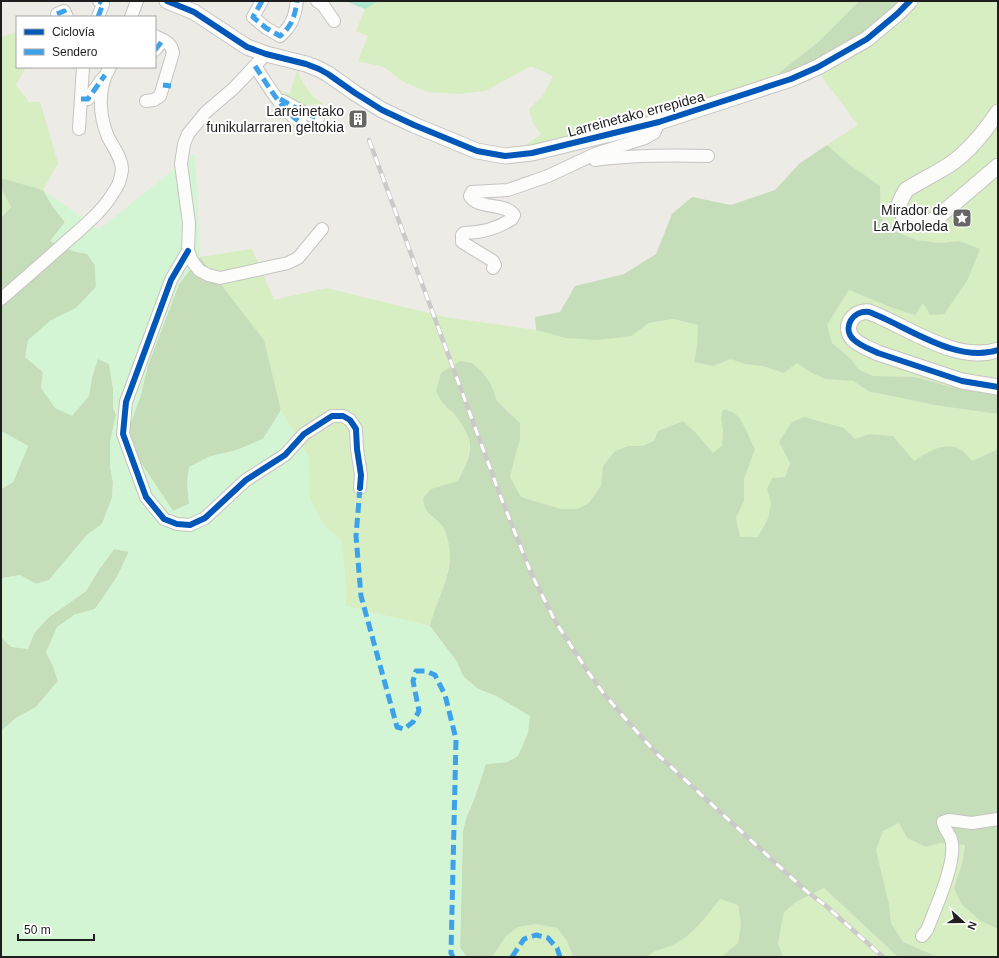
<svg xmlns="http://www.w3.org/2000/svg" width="999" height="958" viewBox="0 0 999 958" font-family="Arial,sans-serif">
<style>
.grass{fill:#d7edc2}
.forest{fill:#c5deb9}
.park{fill:#d3f5d4}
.pitch{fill:#aee8d2}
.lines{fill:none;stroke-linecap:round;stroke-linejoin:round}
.minor-casing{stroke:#c5c4c2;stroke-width:14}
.tertiary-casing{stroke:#c5c4c2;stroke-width:17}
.minor{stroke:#fcfcfb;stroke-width:12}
.tertiary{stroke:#fcfcfb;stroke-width:15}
.rail-casing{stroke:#cacac9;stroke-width:4.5}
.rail{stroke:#fff;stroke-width:3;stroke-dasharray:9;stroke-linecap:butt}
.quiet{stroke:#3da2ea;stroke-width:5;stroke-dasharray:10 5;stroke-linecap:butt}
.cycleway-casing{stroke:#fff;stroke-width:8}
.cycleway{stroke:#0057b8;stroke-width:6}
.labels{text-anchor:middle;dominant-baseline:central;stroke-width:4;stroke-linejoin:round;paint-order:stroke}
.poi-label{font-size:14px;fill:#1e1e1e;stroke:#fff;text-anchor:end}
.street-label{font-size:14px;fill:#1e1e1e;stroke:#fff}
</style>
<rect width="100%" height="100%" fill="#edebe6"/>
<!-- grass -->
<g class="grass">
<polygon points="379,1 859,1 817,43 766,83 561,143 525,146 541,134 533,123 529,109 544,94 553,76 531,66 485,91 459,94 427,92 402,81 384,67 358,61 368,36 356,31 365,9"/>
<polygon points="903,1 998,1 998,394 991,394 947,386 915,377 873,376 858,369 851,359 832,343 827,325 849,290 890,307 915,314 959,241 940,243 916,240 890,229 881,218 880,186 850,165 827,145 858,125 813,65"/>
<polygon points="17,32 17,67 26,67 16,85 29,102 40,102 58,163 43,190 1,178 1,37"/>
<path d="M297,70c8,17 11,23 26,34l-19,1 -30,-17 16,6z"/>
<polygon points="1,188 11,207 1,218"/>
<path d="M252,249l22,51 52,-12 119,29 91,13 30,8 65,-2 18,-13 24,-4 25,6 -1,21 -3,16 19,4 18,-7 13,5 18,2 22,7 13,-10 13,9 15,7 28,2 17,11 22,4 42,9 64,9v36h-2l-24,11 -12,-12 -30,2 -16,10 -21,-25 -24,-2 -14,5 -11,-11 -54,34 -5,15 -18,12 4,15 -3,14 -10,19h-18l-4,-19 8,-17v-22l11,-30 -6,-11 -5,-12 -23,-7 2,12 -1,16 -9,6 -30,-32 -25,10 -4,10 -12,5h-13l-26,20 -2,20 -12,17 -12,6h-16l-40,-12 -12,-20 6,-21 5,-16 -9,-27 -14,-12 -6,-17 -47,21c30,27 32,40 14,76l-10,4 -23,24c5,5 17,14 19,20 16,34 -6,65 -14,97l-84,-20 -1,-34 -4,-32 -16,-13 -15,-28 -1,-41 -28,-48 -17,-70 -64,-83z"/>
<polygon points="899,823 907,838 926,847 940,843 965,845 962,864 981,921 998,929 998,957 938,957 903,942 891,923 889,904 876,850 883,831"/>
<polygon points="824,888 898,957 783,957 778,943 784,912 796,902"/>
<path d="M720,899l18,6 3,19 -3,19 -17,14h-74c8,-8 18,-8 28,-13 18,-9 33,-30 45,-45z"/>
<polygon points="536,924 557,928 567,941 573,957 493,957 506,936 518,927"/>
</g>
<!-- forest -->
<g class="forest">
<polygon points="859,1 903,1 860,39 766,83 817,43"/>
<polygon points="827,145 850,165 880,186 881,218 890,229 916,240 940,243 959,241 980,249 967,281 944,314 930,315 923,303 915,315 890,307 849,290 827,325 832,343 851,359 858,369 873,376 915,377 947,386 991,394 998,394 998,414 934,405 892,396 870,392 853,381 825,379 810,372 797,363 784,373 762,366 744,364 731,359 713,366 694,362 697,346 698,325 673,319 649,323 631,336 597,340 566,338 536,330 535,317 560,312 575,286 624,274 656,254 672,214 692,197 731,205 775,190 800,163"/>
<polygon points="1,178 43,190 53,207 65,222 51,241 73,251 87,254 95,265 96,287 76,308 50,321 25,357 43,372 41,388 89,396 92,377 98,358 109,363 113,388 113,407 116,415 110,442 110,466 113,482 112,498 102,524 87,535 49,580 36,584 20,575 3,578 1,580 1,489 13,482 28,446 1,431 1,218 11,207 1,188"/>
<polygon points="200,257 264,340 281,410 263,439 237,450 208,457 187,481 189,504 173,511 125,439 141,394 148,365 179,284"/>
<path d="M460,361l12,2 10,9 9,12 6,17 23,22v17l-5,16 -5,21 11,20 40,12h16l12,-6 12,-17 2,-20 12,-15 14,-5h13l12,-5 4,-10 25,-10 12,11 18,21 9,-7 1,-15 -2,-12 2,-10c3,1 8,2 11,4 10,7 15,26 21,36l-11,30v22l-8,17 4,19h18l10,-19 3,-14 -4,-15 5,-11 13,-1 5,-14 -11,-21 13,-20 12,-5 40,11 11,11 14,-5 24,2 21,25c13,-8 31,-21 47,-11 4,2 7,7 11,11l24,-11h2v479l-17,-8 -19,-16 -8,-17 8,-24 3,-19 -25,-2 -14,4 -19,-9 -8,-15 -16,8 -7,19 13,54 2,19 12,19 35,15h-40l-74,-69 -28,14 -12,10 -6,31 5,14h-62l17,-14 3,-19 -3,-19 -18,-6c-12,15 -27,36 -45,45 -10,5 -20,5 -28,13h-74l-6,-16 -10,-13 -21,-4 -18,3 -12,9 -13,20 -2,1h-25l-6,-10 3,-116 3,-13 7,-16 13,-38 21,-2 23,-45 -34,-21 -18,-7 -15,-13 -6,-14 -27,-36c9,-36 29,-57 15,-95 -3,-9 -14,-14 -19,-21 -2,-3 -2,-8 -3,-12l8,-9 27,-8c15,-30 18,-39 -3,-66 -3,-4 -8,-6 -11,-11 -4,-4 -6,-9 -8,-13l5,-18z"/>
<polygon points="114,549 129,551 117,577 95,609 74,615 46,652 53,666 58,681 36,707 16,718 1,731 1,637 28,649 34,633 49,617 86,591 98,571"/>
</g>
<!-- park -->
<g class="park">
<polygon points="195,153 200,257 179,284 148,365 141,394 125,439 173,511 189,504 187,481 189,467 208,457 237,450 263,439 281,410 309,458 310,499 325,527 341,540 345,572 346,606 430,626 457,662 463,676 478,689 496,696 530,716 528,733 518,756 507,762 486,764 473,802 466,818 463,831 460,947 466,957 198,957 191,955 190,957 1,957 1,731 16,718 36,707 58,681 53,666 46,652 57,627 74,615 95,609 117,577 129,552 114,549 98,571 86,591 49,617 34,633 28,649 11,647 1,637 1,580 3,578 20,575 36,584 49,580 87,535 102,524 112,498 113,482 110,466 110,442 116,415 113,407 113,388 109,364 98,359 92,377 89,396 72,416 55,408 41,388 43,372 25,357 28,340 50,321 76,308 96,287 95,265 87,254 73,251 50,241 65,222 53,207 43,190 99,229"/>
<polygon points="1,431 28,446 13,482 1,489"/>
</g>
<!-- pitch -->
<polygon class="pitch" points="345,1 379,1 365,9"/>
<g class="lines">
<defs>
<g id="minor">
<path d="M262,1l-9,16 13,11 14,8c12,-10 15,-20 17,-35"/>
<polyline points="317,1 323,5 334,21"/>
<polyline points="57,14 64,11 67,17"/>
<polyline points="98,17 103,4 99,1"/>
<polyline points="131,17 137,1"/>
<polyline points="155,50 163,40"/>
<polyline points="266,54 234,88 206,112 188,134 184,144 181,164 189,223 188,251 192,261 199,270 208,275 220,278 288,263 298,258 322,229"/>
<path d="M255,66c14,21 26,43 46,57"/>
<polyline points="81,99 88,99 102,79"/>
<path d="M146,101l8,-1 6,-4 13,-43c-1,-10 -9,-13 -18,-17"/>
<polyline points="283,101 305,113 318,118"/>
<polyline points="79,129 83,67"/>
<path d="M595,160c37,-5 76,-5 113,-4"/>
<polyline points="188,251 171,280 126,402 123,434 146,497 164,519 177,524 190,525 205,518 246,480 285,455 304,434 332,416 343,416 350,420 356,429 357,449 361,475 360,488"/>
<path d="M493,268l2,-3 -2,-4 -31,-19v-7l2,-2c17,0 34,-5 48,-14l2,-4c-8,-13 -36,-5 -44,-19l2,-4 36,-2 40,-14 47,-22 50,-16 9,-5 5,-11"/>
<path d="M1,299c22,-19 44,-38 66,-58 16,-14 35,-29 46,-48 5,-6 8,-15 9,-23 0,-12 -9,-23 -14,-33 -9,-22 -11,-49 2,-70"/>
<path d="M922,936l5,-6c8,-21 31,-70 24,-91 -2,-6 -7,-10 -8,-17l6,-2 23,3 26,-4"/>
</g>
<g id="tertiary">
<polyline points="167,1 194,12 247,47 266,54 306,64 319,69 328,74 355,93 382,110 414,125 477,151 505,156 532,153 659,122 791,79 818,67 867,39 897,14 910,1"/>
<path d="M998,112c-14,20 -28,39 -49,53 -14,9 -29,16 -43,25 -2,4 -6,10 -7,15 0,11 15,20 25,19 6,-1 10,-5 14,-7l60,-51"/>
<path d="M998,350c-42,14 -91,-24 -129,-38 -16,-2 -27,15 -16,27 7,7 17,10 25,14l84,28 36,6"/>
</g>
</defs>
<!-- minor casing -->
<use href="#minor" class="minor-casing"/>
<!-- tertiary casing -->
<use href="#tertiary" class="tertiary-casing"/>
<!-- minor -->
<use href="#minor" class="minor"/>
<!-- tertiary -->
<use href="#tertiary" class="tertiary"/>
<defs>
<polyline id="rail" points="369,140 500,495 531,573 555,621 588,672 604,694 629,723 657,754 805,890 826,906 883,957"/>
</defs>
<!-- rail casing -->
<use href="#rail" class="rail-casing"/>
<!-- rail -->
<use href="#rail" class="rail"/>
<!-- quiet -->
<g class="quiet">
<path d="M262,1l-9,16 13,11 14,8c12,-10 15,-20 17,-35"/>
<polyline points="57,14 64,11 67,17"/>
<polyline points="98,17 103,4 99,1"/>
<polyline points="155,50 163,40"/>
<path d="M255,66c14,21 26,43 46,57"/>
<polyline points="163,85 171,86"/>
<polyline points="81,99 88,99 105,75"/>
<polyline points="280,99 305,113 318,118"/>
<polyline points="360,488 356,536 361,596 397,727 404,729 413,722 419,711 413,681 416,671 426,671 435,675 445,695 456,739 451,953 453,957"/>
<polyline points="512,957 524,939 536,935 548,938 557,948 560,957"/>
</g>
<defs>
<g id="cycleway">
<polyline points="167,1 194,12 247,47 266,54 306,64 319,69 328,74 355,93 382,110 414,125 477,151 505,156 532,153 659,122 791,79 818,67 867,39 897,14 910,1"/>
<polyline points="188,251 171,280 126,402 123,434 146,497 164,519 177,524 190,525 205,518 246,480 285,455 304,434 332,416 343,416 350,420 356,429 357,449 361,475 360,488"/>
<path d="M998,350c-42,14 -91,-24 -129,-38 -16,-2 -27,15 -16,27 7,7 17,10 25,14l84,28 36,6"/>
</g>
</defs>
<!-- cycleway casing -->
<use href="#cycleway" class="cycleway-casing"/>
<!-- cycleway -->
<use href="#cycleway" class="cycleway"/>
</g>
<!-- icons -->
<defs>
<symbol id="building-square" viewBox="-11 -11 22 22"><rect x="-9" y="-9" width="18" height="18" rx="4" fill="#666664" stroke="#fff"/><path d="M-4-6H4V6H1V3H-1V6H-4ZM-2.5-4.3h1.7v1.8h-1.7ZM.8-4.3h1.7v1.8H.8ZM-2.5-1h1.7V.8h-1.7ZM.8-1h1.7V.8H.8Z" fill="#fff"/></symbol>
<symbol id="sight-square" viewBox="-11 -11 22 22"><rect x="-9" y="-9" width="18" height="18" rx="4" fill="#666664" stroke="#fff"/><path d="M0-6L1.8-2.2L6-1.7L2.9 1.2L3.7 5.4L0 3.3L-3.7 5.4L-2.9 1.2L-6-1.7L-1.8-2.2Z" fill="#fff"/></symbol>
</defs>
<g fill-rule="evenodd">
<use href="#building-square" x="347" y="108" width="22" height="22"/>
<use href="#sight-square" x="951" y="207" width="22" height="22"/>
</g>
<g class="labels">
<!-- poi labels -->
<g class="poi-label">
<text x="344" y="111">Larreinetako<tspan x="344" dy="16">funikularraren geltokia</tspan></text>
<text x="948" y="210">Mirador de<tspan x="948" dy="16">La Arboleda</tspan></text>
</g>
<!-- street labels -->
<g class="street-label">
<text transform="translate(636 114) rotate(-15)">Larreinetako errepidea</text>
</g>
</g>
<!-- border -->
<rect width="999" height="958" fill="none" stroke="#1e1e1e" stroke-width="4"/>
<!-- legend -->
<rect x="16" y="16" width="140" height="52" fill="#ffffff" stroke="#a5a5a5"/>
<rect x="24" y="29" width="20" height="6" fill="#0057b8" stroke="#a5a5a5"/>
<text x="52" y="36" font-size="12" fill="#1e1e1e">Ciclovía</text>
<rect x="24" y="49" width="20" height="6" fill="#3da2ea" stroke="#a5a5a5"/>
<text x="52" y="56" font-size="12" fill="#1e1e1e">Sendero</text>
<!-- north arrow -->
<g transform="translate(963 922) rotate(111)" stroke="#ffffff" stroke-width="3" paint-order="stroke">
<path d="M0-3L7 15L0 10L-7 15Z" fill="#1e1e1e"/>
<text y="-6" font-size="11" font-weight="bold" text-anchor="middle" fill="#1e1e1e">N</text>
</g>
<!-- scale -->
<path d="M18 934v6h76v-6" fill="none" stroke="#1e1e1e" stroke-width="2"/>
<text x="24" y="934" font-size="12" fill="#1e1e1e" stroke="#ffffff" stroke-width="3" paint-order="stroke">50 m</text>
</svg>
